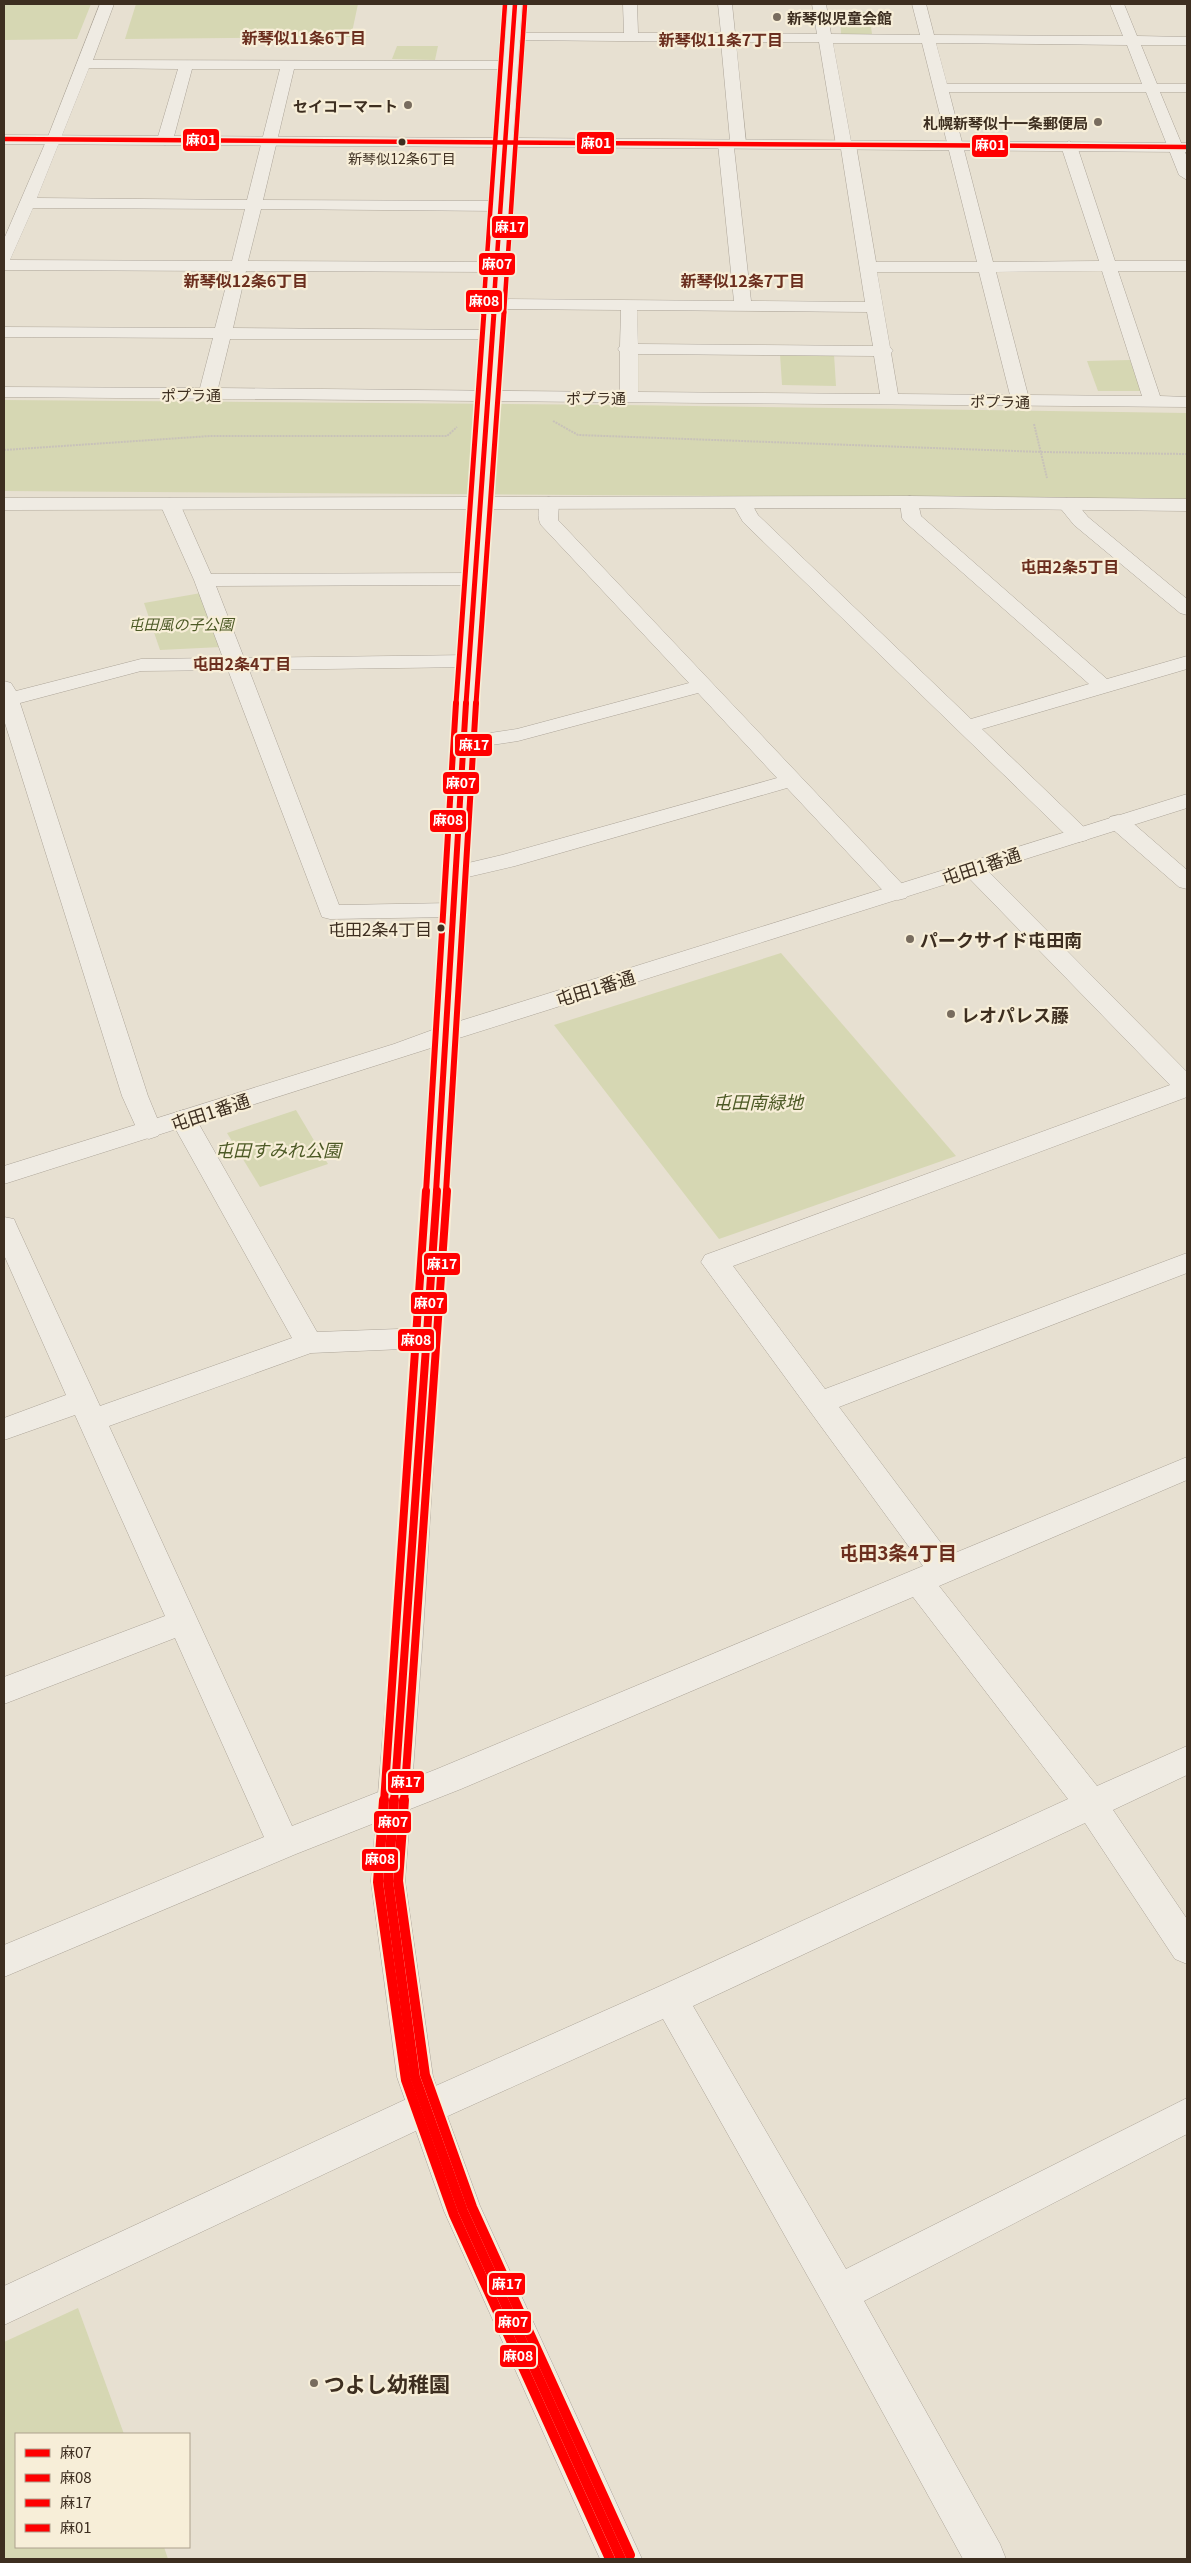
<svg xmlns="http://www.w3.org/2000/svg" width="1191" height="2563" viewBox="0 0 1191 2563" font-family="Georgia,'Noto Sans JP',serif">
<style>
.green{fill:#d6d7b3}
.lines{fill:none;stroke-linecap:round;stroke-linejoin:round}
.minor-casing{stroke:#ada599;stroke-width:1}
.tertiary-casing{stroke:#ada599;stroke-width:1}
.path{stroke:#c8c2b9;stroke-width:2;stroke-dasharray:2 1;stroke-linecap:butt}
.minor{fill:#efebe3;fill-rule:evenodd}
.tertiary{fill:#efebe3;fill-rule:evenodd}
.bus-1-far4-casing{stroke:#f7eed8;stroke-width:6}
.bus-1-far3-casing{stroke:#f7eed8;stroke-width:8}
.bus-1-far2-casing{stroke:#f7eed8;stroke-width:9}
.bus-1-far1-casing{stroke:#f7eed8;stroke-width:12}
.bus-1-casing{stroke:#f7eed8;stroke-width:14}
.bus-2-far4-casing{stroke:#f7eed8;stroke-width:6}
.bus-2-far3-casing{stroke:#f7eed8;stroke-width:8}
.bus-2-far2-casing{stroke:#f7eed8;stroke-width:9}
.bus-2-far1-casing{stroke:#f7eed8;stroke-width:12}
.bus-2-casing{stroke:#f7eed8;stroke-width:14}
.bus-3-far4-casing{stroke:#f7eed8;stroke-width:6}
.bus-3-far3-casing{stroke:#f7eed8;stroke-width:8}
.bus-3-far2-casing{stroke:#f7eed8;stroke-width:9}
.bus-3-far1-casing{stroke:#f7eed8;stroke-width:12}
.bus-3-casing{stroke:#f7eed8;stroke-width:14}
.bus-4-casing{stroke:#f7eed8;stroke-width:6}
.bus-1-far4{stroke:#f00;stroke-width:4.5}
.bus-1-far3{stroke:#f00;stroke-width:5}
.bus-1-far2{stroke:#f00;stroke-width:6}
.bus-1-far1{stroke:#f00;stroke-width:8}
.bus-1{stroke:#f00;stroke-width:10}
.bus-2-far4{stroke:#f00;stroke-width:4.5}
.bus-2-far3{stroke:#f00;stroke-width:5}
.bus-2-far2{stroke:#f00;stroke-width:6}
.bus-2-far1{stroke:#f00;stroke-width:8}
.bus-2{stroke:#f00;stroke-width:10}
.bus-3-far4{stroke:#f00;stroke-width:4.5}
.bus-3-far3{stroke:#f00;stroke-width:5}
.bus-3-far2{stroke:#f00;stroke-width:6}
.bus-3-far1{stroke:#f00;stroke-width:8}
.bus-3{stroke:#f00;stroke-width:10}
.bus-4{stroke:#f00;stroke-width:4.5}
.poi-dot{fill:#786c5e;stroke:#f7eed8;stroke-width:2}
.bus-dot{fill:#3d2e20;stroke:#f7eed8;stroke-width:2}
.labels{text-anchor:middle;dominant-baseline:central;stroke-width:4.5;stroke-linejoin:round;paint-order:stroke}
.far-bus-label{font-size:14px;fill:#3d2e20;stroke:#f7eed8}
.far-poi-label{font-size:15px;font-weight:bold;fill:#3d2e20;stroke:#f7eed8;text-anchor:end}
.far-street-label{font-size:15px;fill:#3d2e20;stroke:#f7eed8}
.far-park-label{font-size:15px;font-style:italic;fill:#4d5a26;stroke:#f7eed8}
.far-neighbourhood-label{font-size:16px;font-weight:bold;fill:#6b2e1e;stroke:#f7eed8}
.bus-label{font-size:17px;fill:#3d2e20;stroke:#f7eed8;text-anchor:end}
.street-label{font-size:18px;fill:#3d2e20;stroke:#f7eed8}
.poi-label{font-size:18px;font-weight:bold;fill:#3d2e20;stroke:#f7eed8;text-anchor:start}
.park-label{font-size:18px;font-style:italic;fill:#4d5a26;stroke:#f7eed8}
.neighbourhood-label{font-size:19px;font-weight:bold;fill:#6b2e1e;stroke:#f7eed8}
.near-poi-label{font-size:21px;font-weight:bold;fill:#3d2e20;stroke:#f7eed8;text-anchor:start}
.line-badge{stroke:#f7eed8;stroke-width:2}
.badge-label{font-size:14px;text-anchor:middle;font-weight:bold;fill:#fff}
</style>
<rect width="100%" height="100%" fill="#e7e0d1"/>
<!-- green -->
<g class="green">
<polygon points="4,4 91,4 77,39 4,40"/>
<polygon points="136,4 358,4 351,37 125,39"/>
<polygon points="840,11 869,12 872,34 841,34"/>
<polygon points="397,46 438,46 435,60 392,59"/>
<polygon points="780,354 834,354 836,386 782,385"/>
<polygon points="1130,360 1141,391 1098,391 1087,361"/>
<polygon points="4,400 622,405 1187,413 1187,499 4,491"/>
<polygon points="201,593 221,647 160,650 144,603"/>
<polygon points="781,953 956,1156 719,1239 554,1025"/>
<polygon points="296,1110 328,1164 260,1187 227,1133"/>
<polygon points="78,2308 124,2434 16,2434 16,2547 164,2547 168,2559 4,2559 4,2342"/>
</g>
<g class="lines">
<defs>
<g id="minor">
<path d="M100,4h14l-21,56 418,1 7,4 -7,4h-217l-31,131 239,1 8,5 -8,5 -241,-2 -13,52 250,1 8,5 -8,5 -252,-1 -13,57 260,2 6,1 3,4 -3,4h-269l-12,49 402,4v-40l-2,-3 2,-3 1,-36 -126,-1 -6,-1 -2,-4 2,-4 6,-1 239,2 -16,-157 3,-3 9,-1 -9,-98 -208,-2 -5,-1 -2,-3 2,-3h116l-1,-29h14l1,29h83l-3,-29h14l3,29 82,1 -5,-30h14l5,30 89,1 -8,-31h14l8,31 189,1 -13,-32h14l13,32 50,1v8h-46l16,39h30v8h-27l27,65v23l-8,-5 -33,-83h-197l44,170 106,-1 -38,-115 8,-5 8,5 38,115h72v10h-69l42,125 27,1v10l-1183,-10v-10l196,1 13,-50 -209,-1v-10l211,1 15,-57 -226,-1v-31l43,-100zM736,42h83l17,103 5,4 24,153 -114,-1 -17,-153 9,-1 3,-3zM833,43h89l55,219h-101l-20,-117 -5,-4zM936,43l191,2 15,39h-195zM89,68l89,1 -21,71 8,5 8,-5 19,-71h88l-33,131 -210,-2zM33,208l212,1 -13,52 -222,-1zM1102,271l40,125 -114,-1 -32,-123zM877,272h102l31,123 -112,-1 -7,-41 2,-2 -3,-4zM637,310l230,2 6,34 -235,-2zM638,354l236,2 6,38 -242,-2z"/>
<polygon points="910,496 917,498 921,516 1107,679 1187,656 1187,669 982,729 1087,830 1090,835 1087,840 1079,842 1071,840 743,522 732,503 735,499 749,499 758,515 971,719 1089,684 905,522 902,518 900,502 903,498"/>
<path d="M549,497l7,2 3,4 -1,17 348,368 4,5 -4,5 -8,2 -8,-2 -103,-110 -272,78 -60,14 -8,-2 -4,-5 4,-5 55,-13 275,-77 -79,-85 -180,48 -53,8 -8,-1 -3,-5 3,-5 60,-9 172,-46 -148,-158c-4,-6 -3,-20 1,-26z"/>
<polygon points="170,498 177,500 180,504 211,574 477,573 484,575 487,579 484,583 477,585 216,586 244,658 471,655 478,657 481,661 478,665 471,667 249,670 339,905 452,903 460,905 464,910 460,915 452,917 330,919 322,917 228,670 141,671 20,703 148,1096 162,1130 158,1136 149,1139 140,1136 122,1096 4,720 4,681 11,683 16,691 141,659 223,658 194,580 160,504 163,500"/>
<polygon points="1067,498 1074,500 1088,517 1187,599 1187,615 1180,613 1074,525 1057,504 1060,500"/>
<polygon points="1118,815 1126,817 1187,870 1187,889 1179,887 1110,827 1107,822 1110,817"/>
<polygon points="972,861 980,863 1187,1072 1187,1097 733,1266 825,1389 1187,1253 1187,1273 839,1407 950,1555 1187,1457 1187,1480 939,1586 1097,1786 1187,1746 1187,1775 1113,1810 1187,1919 1187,1964 1175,1959 1085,1823 693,2006 846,2269 1187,2098 1187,2134 864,2301 1000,2544 1006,2559 963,2559 825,2307 663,2019 439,2120 4,2325 4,2286 413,2096 658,1987 1068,1799 913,1597 461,1789 296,1854 4,1977 4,1945 264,1837 175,1638 4,1704 4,1677 165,1616 75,1415 4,1440 4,1418 66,1395 4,1255 4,1217 14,1219 17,1226 100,1406 292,1338 170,1119 174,1113 183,1110 192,1113 196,1119 317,1332 426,1328 436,1331 440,1338 436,1345 426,1348 311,1353 109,1426 292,1826 437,1769 923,1566 701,1262 705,1255 1170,1085 964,873 960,868 964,863"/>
</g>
<polygon id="tertiary" points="508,4 522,4 513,138 1187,143 1187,152 513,147 490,497 910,496 1187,499 1187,511 910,508 489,509 464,910 460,1021 1187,794 1187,808 459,1038 423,1634 405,1881 433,2077 480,2206 642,2559 600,2559 444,2211 397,2077 371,1881 391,1634 434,1047 4,1184 4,1166 394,1044 435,1029 440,910 470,509 4,510 4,498 471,497 497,147 4,144 4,135 498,138"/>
</defs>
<!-- minor casing -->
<use href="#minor" class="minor-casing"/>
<!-- tertiary casing -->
<use href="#tertiary" class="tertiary-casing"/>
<!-- path -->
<g class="path">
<polyline points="553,421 578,435 1042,452 1187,454"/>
<polyline points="1034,424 1047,478"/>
<polyline points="4,450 210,436 447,436 457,427"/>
</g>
<!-- minor -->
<use href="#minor" class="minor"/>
<!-- tertiary -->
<use href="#tertiary" class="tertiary"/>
<defs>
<polyline id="bus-1-far4" points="493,313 515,4"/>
<polyline id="bus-1-far3" points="466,704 494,312"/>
<polyline id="bus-1-far2" points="436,1192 466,703"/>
<polyline id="bus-1-far1" points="394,1802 437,1191"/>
<polyline id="bus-1" points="394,1800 388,1881 415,2077 463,2211 621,2559"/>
<polyline id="bus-2-far4" points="483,313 505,4"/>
<polyline id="bus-2-far3" points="456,704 484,312"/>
<polyline id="bus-2-far2" points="426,1192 456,703"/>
<polyline id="bus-2-far1" points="384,1802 426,1191"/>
<polyline id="bus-2" points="384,1800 378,1882 406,2080 454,2215 610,2559"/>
<polyline id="bus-3-far4" points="504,313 525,5"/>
<polyline id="bus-3-far3" points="476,704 504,312"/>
<polyline id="bus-3-far2" points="446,1192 476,703"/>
<polyline id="bus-3-far1" points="404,1802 447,1191"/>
<polyline id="bus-3" points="404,1800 398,1881 425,2075 472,2207 630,2555"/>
<polyline id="bus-4" points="4,139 1187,147"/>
</defs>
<!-- bus-1-far4 casing -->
<use href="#bus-1-far4" class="bus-1-far4-casing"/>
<!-- bus-1-far3 casing -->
<use href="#bus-1-far3" class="bus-1-far3-casing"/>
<!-- bus-1-far2 casing -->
<use href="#bus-1-far2" class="bus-1-far2-casing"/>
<!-- bus-1-far1 casing -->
<use href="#bus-1-far1" class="bus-1-far1-casing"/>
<!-- bus-1 casing -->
<use href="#bus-1" class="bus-1-casing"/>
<!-- bus-2-far4 casing -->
<use href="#bus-2-far4" class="bus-2-far4-casing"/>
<!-- bus-2-far3 casing -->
<use href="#bus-2-far3" class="bus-2-far3-casing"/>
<!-- bus-2-far2 casing -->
<use href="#bus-2-far2" class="bus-2-far2-casing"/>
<!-- bus-2-far1 casing -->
<use href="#bus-2-far1" class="bus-2-far1-casing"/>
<!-- bus-2 casing -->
<use href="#bus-2" class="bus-2-casing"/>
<!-- bus-3-far4 casing -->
<use href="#bus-3-far4" class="bus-3-far4-casing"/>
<!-- bus-3-far3 casing -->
<use href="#bus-3-far3" class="bus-3-far3-casing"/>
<!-- bus-3-far2 casing -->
<use href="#bus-3-far2" class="bus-3-far2-casing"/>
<!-- bus-3-far1 casing -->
<use href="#bus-3-far1" class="bus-3-far1-casing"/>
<!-- bus-3 casing -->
<use href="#bus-3" class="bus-3-casing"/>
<!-- bus-4 casing -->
<use href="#bus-4" class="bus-4-casing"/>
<!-- bus-1-far4 -->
<use href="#bus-1-far4" class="bus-1-far4"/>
<!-- bus-1-far3 -->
<use href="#bus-1-far3" class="bus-1-far3"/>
<!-- bus-1-far2 -->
<use href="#bus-1-far2" class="bus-1-far2"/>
<!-- bus-1-far1 -->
<use href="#bus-1-far1" class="bus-1-far1"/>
<!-- bus-1 -->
<use href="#bus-1" class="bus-1"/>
<!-- bus-2-far4 -->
<use href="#bus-2-far4" class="bus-2-far4"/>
<!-- bus-2-far3 -->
<use href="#bus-2-far3" class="bus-2-far3"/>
<!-- bus-2-far2 -->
<use href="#bus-2-far2" class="bus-2-far2"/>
<!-- bus-2-far1 -->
<use href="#bus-2-far1" class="bus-2-far1"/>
<!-- bus-2 -->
<use href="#bus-2" class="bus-2"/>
<!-- bus-3-far4 -->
<use href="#bus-3-far4" class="bus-3-far4"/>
<!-- bus-3-far3 -->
<use href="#bus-3-far3" class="bus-3-far3"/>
<!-- bus-3-far2 -->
<use href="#bus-3-far2" class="bus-3-far2"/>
<!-- bus-3-far1 -->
<use href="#bus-3-far1" class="bus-3-far1"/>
<!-- bus-3 -->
<use href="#bus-3" class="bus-3"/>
<!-- bus-4 -->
<use href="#bus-4" class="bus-4"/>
</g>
<!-- markers -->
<g class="poi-dot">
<circle cx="777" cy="17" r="5"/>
<circle cx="408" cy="105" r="5"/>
<circle cx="1098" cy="122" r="5"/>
<circle cx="910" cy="939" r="5"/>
<circle cx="951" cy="1014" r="5"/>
<circle cx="314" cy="2383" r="5"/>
</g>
<g class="bus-dot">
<circle cx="402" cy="142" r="4.5"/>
<circle cx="441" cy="928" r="4.5"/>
</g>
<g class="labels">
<!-- far-bus labels -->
<g class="far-bus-label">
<text x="402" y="158">新琴似12条6丁目</text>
</g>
<!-- far-poi labels -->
<g class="far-poi-label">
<text x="787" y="17" text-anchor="start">新琴似児童会館</text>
<text x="398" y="105">セイコーマート</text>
<text x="1088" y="122">札幌新琴似十一条郵便局</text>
</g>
<!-- far-street labels -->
<g class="far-street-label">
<text x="191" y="394">ポプラ通</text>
<text x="596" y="397">ポプラ通</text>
<text transform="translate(1000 401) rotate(1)">ポプラ通</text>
</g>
<!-- far-park labels -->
<g class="far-park-label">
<text x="181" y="623">屯田風の子公園</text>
</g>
<!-- far-neighbourhood labels -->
<g class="far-neighbourhood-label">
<text x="304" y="37">新琴似11条6丁目</text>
<text x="721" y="39">新琴似11条7丁目</text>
<text x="246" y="280">新琴似12条6丁目</text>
<text x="743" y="280">新琴似12条7丁目</text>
<text x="1070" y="566">屯田2条5丁目</text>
<text x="242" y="663">屯田2条4丁目</text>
</g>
<!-- bus labels -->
<g class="bus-label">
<text x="432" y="928">屯田2条4丁目</text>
</g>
<!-- street labels -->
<g class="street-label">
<text transform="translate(981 865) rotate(-18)">屯田1番通</text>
<text transform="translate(595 987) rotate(-17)">屯田1番通</text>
<text transform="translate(210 1111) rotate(-18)">屯田1番通</text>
</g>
<!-- poi labels -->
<g class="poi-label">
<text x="920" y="939">パークサイド屯田南</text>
<text x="961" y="1014">レオパレス藤</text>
</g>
<!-- park labels -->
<g class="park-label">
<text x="758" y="1101">屯田南緑地</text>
<text x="278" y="1149">屯田すみれ公園</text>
</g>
<!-- neighbourhood labels -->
<g class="neighbourhood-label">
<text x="898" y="1551">屯田3条4丁目</text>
</g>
<!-- near-poi labels -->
<g class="near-poi-label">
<text x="324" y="2383">つよし幼稚園</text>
</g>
</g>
<g class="line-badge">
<rect x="182" y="128" width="38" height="24" rx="5" fill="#f00"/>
<rect x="576" y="131" width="39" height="24" rx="5" fill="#f00"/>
<rect x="971" y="134" width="38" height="24" rx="5" fill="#f00"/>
<rect x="491" y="215" width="38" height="24" rx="5" fill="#f00"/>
<rect x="478" y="252" width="38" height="24" rx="5" fill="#f00"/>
<rect x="465" y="289" width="38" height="24" rx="5" fill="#f00"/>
<rect x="454" y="733" width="39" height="24" rx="5" fill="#f00"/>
<rect x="442" y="771" width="38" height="24" rx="5" fill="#f00"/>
<rect x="429" y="809" width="38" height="24" rx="5" fill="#f00"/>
<rect x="423" y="1252" width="38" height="24" rx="5" fill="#f00"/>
<rect x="410" y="1291" width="38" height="24" rx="5" fill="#f00"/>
<rect x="397" y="1328" width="38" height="24" rx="5" fill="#f00"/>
<rect x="387" y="1770" width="38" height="24" rx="5" fill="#f00"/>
<rect x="373" y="1810" width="39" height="24" rx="5" fill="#f00"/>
<rect x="361" y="1848" width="38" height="24" rx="5" fill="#f00"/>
<rect x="488" y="2272" width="38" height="24" rx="5" fill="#f00"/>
<rect x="494" y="2310" width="38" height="24" rx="5" fill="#f00"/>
<rect x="499" y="2344" width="38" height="24" rx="5" fill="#f00"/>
</g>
<g class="badge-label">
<text x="201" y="145">麻01</text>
<text x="596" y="148">麻01</text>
<text x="990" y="150">麻01</text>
<text x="510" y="232">麻17</text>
<text x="497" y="269">麻07</text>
<text x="484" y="306">麻08</text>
<text x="474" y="750">麻17</text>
<text x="461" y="788">麻07</text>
<text x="448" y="825">麻08</text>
<text x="442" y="1269">麻17</text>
<text x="429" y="1308">麻07</text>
<text x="416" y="1345">麻08</text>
<text x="406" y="1787">麻17</text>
<text x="393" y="1827">麻07</text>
<text x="380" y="1864">麻08</text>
<text x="507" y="2289">麻17</text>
<text x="513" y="2327">麻07</text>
<text x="518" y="2361">麻08</text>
</g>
<!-- border -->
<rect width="1191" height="2563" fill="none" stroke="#3d2e20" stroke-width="10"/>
<!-- legend -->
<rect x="15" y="2433" width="175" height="115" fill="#f7eed8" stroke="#ada18e"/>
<rect x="25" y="2449" width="25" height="8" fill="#ff0000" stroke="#ada18e"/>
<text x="60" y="2458" font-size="15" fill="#3d2e20">麻07</text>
<rect x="25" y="2474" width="25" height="8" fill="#ff0000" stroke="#ada18e"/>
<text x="60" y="2483" font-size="15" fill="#3d2e20">麻08</text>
<rect x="25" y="2499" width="25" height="8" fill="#ff0000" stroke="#ada18e"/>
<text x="60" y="2508" font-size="15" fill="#3d2e20">麻17</text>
<rect x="25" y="2524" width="25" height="8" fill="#ff0000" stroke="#ada18e"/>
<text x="60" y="2533" font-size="15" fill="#3d2e20">麻01</text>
</svg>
